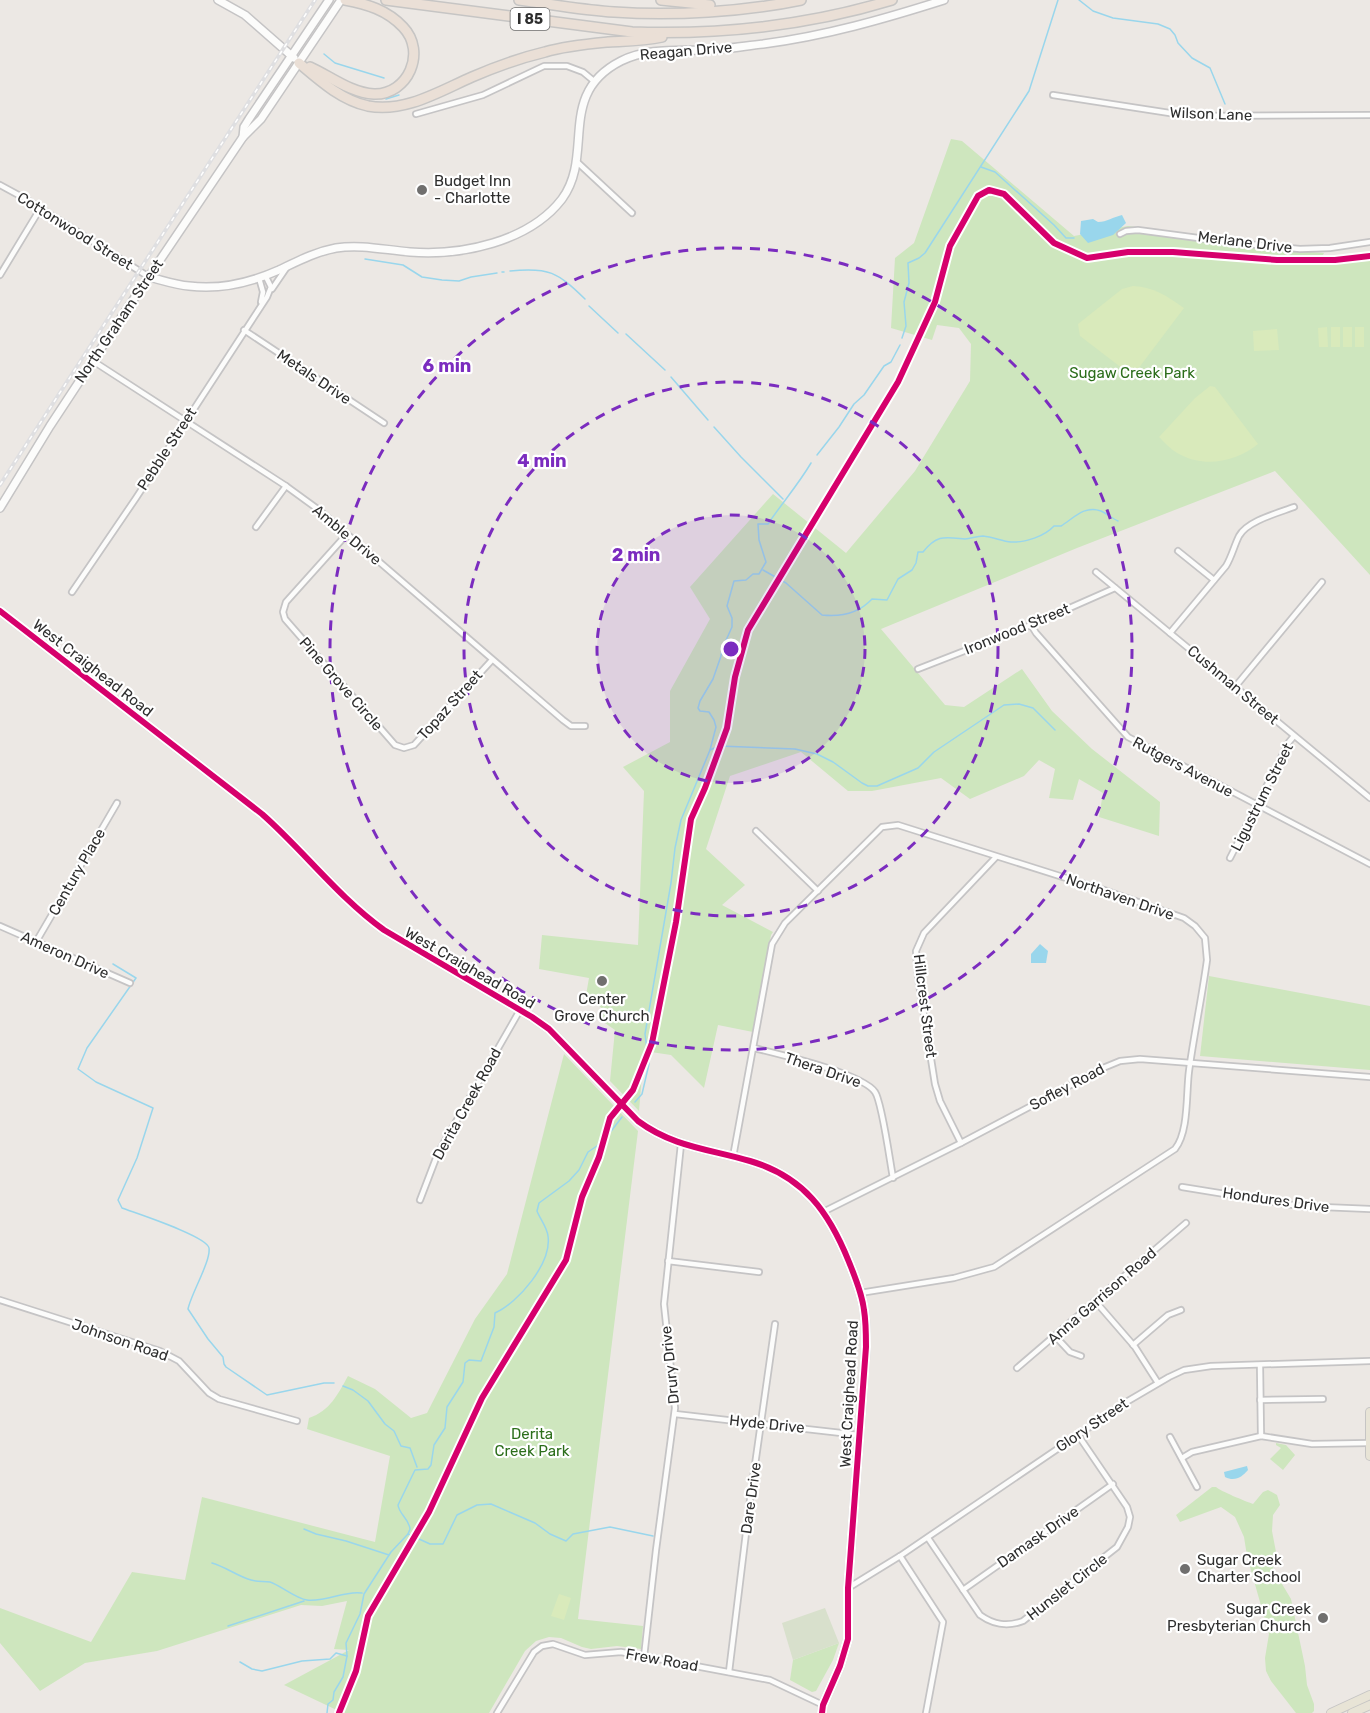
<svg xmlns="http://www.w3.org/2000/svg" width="1370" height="1713" viewBox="0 0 1370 1713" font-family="Rubik,sans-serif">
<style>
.green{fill:#cee6be}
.cemetery{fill:#d8e0cc}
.pitch{fill:#d9eabb}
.water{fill:#99d6ec}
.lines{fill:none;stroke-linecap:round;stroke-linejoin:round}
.stream{stroke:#99d6ec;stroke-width:1.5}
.street-casing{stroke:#c5c4c5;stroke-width:8}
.secondary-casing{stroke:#c5c4c5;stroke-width:10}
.primary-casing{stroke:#c6c5c4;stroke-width:10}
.highway-casing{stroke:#c6c5c4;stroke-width:12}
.street{stroke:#fcfcfb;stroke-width:4.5}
.secondary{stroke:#fcfcfb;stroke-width:7}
.primary{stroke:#e8e4d6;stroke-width:8}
.highway{stroke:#eadfd6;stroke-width:9}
.rail-casing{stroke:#dfdfe1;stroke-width:4}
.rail{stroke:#fff;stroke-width:1.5;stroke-dasharray:4.5;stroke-linecap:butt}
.cycleway-casing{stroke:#fff;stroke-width:10}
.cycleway{stroke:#d6006c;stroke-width:6}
.ring{fill:none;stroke:#7b2cbf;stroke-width:3;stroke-dasharray:10 8}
.poi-dot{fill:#706f6e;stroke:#fff;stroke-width:2}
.labels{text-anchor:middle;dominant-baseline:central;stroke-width:4.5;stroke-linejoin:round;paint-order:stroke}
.shield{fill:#fff;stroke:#6d6d6d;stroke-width:1.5}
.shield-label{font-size:14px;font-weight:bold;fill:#2e2e2e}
.street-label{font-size:15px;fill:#2e2e2e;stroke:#fff}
.poi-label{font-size:15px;fill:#2e2e2e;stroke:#fff;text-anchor:start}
.park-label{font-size:15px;fill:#2c6e1b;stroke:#fff}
.centre{fill:#7b2cbf;stroke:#fff;stroke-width:3}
.ring-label{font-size:18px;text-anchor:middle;font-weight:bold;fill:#7b2cbf;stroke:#fff;stroke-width:4.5;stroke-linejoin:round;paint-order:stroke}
</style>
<rect width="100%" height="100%" fill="#ece8e4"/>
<!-- green -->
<g class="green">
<polygon points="951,139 962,141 1074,236 1128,226 1228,238 1227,246 1324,253 1319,263 1370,255 1370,575 1275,471 1077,548 881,629 945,705 964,707 1022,669 1052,711 1092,749 1160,802 1159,836 1099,817 1103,793 1079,779 1073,800 1049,798 1055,769 1039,760 1024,776 970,799 941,778 872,791 848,791 801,752 730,776 706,849 745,885 722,905 773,932 771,935 753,1032 718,1025 704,1088 671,1055 644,1051 639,1111 610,1081 615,1030 602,1021 604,1010 586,995 589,978 539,969 542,935 638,945 644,791 623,767 670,742 670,691 710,619 690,587 773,494 846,553 915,471 970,381 971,344 959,328 937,325 932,340 891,328 895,258 914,243"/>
<polygon points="1209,976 1370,1006 1370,1070 1200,1056"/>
<path d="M564,1054l74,77 -60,488 65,7 -2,23 -24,-3 -26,3 -9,-2 -21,-9 -12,-1 -13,4 -11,10 -36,62h-146l-59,-28 65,-35 -15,-1 13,-48 -25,5 -21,-1 -144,46 -72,12 -45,28 -40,-48v-35l91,34 41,-70 53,8 17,-83 173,45 15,-86 -83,-27 2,-11c21,-7 29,-24 39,-42l27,13 36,29 16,-5 48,-94 32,-45z"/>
<polygon points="1276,1443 1286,1445 1295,1455 1283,1470 1270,1459 1281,1448 1276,1445"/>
<path d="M1212,1487h4c4,4 29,14 37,17l10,-12 5,-2 9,5 3,10 -7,10 -1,16 4,21 -3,17 18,30 14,67 2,19 7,19v7l-2,2h-16l-25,-32 -5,-10 -1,-13 4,-24 -22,-78 -3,-19 -9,-20 -14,-10 -41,15 -4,-7z"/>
<polygon points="839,1643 833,1660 816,1691 812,1692 790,1680 793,1660"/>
</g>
<!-- cemetery -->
<polygon class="cemetery" points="825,1608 839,1643 793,1660 782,1623"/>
<!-- pitch -->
<g class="pitch">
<path d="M1133,286c21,1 34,10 51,22l-46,61 -11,3 -47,-36 -2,-12 44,-35z"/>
<polygon points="1327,327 1328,347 1319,347 1318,328"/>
<rect x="1331" y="327" width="9" height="20"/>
<rect x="1343" y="327" width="9" height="20"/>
<rect x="1355" y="327" width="9" height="20"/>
<polygon points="1277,329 1279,350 1254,351 1253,331"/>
<path d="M1210,386l5,1 43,57c-21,17 -52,24 -77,11 -9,-4 -16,-12 -22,-18l36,-39z"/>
<polygon points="559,1594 571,1598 564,1620 551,1616"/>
</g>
<!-- water -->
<g class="water">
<path d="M1122,215l4,8 -13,12 -25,8 -8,-9 1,-13 12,-2 5,3c9,0 15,-5 24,-7z"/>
<polygon points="1040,944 1048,951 1046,963 1031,963 1031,954"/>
<path d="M1247,1466l1,4c-6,7 -13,12 -23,7l-1,-5z"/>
</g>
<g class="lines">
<!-- stream -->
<g class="stream">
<polyline points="1079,0 1093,11 1113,18 1158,24 1170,29 1175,35 1178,43 1192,58 1210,68 1225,104"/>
<polyline points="324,54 335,63 384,78"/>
<polyline points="386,99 399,95"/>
<polyline points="981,167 995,172 1054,225 1066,238 1074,238"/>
<polyline points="365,259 403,265 422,277 442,280 459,281 471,277 497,273"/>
<path d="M510,271c39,-4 47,1 75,28"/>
<polyline points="502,272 504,272"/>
<polyline points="589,306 618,333"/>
<polyline points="626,334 665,370"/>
<polyline points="902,338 906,326 904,302 909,283 908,263 919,258 925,253 1029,91 1058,0"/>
<polyline points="671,377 708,420"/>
<polyline points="714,427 741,457 783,499"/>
<polyline points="817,455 839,427 854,404 864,395 884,366 891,362 900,345"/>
<path d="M763,570l23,13 36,32c19,2 37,-2 50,-16l15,1 11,-21 14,-9 4,-7 2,-11h5c14,-18 22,-15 42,-13 6,0 11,-3 18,-3 10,1 19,5 28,6 14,1 34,-6 43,-16h7c13,-8 23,-21 40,-15 5,2 12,8 17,10"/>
<polyline points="710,750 719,746 795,749 817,754 833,762 862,783 868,786 877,786 918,768 934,752 1004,705 1019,704 1033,708 1055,730"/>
<path d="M113,964l23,14 -49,70 -9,21 18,13 57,26 -16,50 -19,42 4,8c13,5 85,28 87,40 2,13 -18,46 -21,61l20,30 15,18 1,7 2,3 41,28 57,-12h10"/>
<path d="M635,1102l7,-8 7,-30 -4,-30 26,-151 4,-35 6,-28 29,-70 6,-23 -2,-7 -5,-8 -9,-1 -2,-3 2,-7 13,-22 8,-23 1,-7 10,-22v-9l-5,-12 7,-25 12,-1 7,-6h6l7,-12 -7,-22 -1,-16h10c14,-21 30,-39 43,-61"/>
<polyline points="343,1386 353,1390 368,1401 385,1424 394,1431 401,1446 410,1448 417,1467"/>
<polyline points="304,1529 316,1534 346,1541 389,1555"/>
<polyline points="408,1534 430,1544 443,1544 457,1515 477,1505 491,1504 535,1523 550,1534 566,1541 573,1534 610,1527 653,1536"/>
<path d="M212,1563c14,4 25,13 39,17 6,2 13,1 19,2 10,3 26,17 37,18 20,2 38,-10 55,-7"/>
<polyline points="228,1626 304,1601"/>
<polyline points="240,1662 252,1669 262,1671 302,1661 330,1659 336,1653 347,1656"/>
<path d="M327,1713l1,-9 5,-4 1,-8 9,-15 4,-21 -1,-13 14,-29 4,-20 27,-42 17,-18 2,-5c-1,-10 -11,-15 -12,-24l17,-35 13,-1 3,-4 3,-20 11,-17 2,-21 16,-25 2,-19 4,-3 12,1 13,-34 1,-14c23,-10 57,-50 53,-77 -1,-9 -8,-17 -11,-25l2,-8 30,-22 10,-11 9,-18 9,-6 15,-16 10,-13"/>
</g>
<defs>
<g id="street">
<polyline points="1053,95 1189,116 1370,115"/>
<polyline points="416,114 483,95 544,66 567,66 583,72 595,82"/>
<polyline points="576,161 632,213"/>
<polyline points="0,185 24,198 149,277"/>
<polyline points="1120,234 1126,231 1138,230 1236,243 1300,249 1330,248 1370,242"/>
<polyline points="0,275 40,209"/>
<polyline points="259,278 263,292 261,302"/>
<polyline points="272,289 287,267"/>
<polyline points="244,330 384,423"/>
<polyline points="93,361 286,486 319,510 563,720 571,726 585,726"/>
<polyline points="256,527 286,486"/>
<polyline points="347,534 286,602 283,612 285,619 395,745 404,748 414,745 492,660"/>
<polyline points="1178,551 1214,580"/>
<polyline points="1096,572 1370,798"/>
<polyline points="72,592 136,498 267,297 271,287 265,275"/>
<polyline points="1031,625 1036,633 1128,737 1370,864"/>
<path d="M1170,633l56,-67c6,-10 8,-20 13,-30 8,-15 39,-23 55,-29"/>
<polyline points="918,669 1031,625 1115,588"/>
<polyline points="1235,687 1322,582"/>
<polyline points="756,831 818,891"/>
<polyline points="1230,858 1289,742 1294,736"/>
<polyline points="0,926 130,983"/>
<polyline points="36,942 117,803"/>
<path d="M754,1048c24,6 108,25 121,44 7,10 15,70 18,86"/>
<polyline points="961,1143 940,1101 935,1084 918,977 916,951 924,933 996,857"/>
<path d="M733,1157l39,-213 13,-21 97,-96 16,-2 206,65 80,28 11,8 10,12 2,22c-5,37 -13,74 -18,111 -3,22 0,61 -14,78l-181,118 -40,11 -94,15"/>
<polyline points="1182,1187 1299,1206 1370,1209"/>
<polyline points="420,1200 438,1153 520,1010"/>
<polyline points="823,1212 961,1143 1103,1068 1120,1061 1140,1059 1370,1077"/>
<polyline points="668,1261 759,1272"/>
<polyline points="0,1300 160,1351 179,1361 209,1393 219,1399 297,1421"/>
<polyline points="1096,1302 1135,1347 1158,1383"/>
<polyline points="1056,1337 1070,1352 1081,1356"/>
<polyline points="1133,1345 1168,1315 1181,1310"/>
<polyline points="1260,1365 1261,1436"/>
<polyline points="1017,1368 1186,1223"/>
<polyline points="1260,1400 1323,1399"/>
<polyline points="675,1414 859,1435"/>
<polyline points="1170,1437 1197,1487"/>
<polyline points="1182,1458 1192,1452 1261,1436 1312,1444 1369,1443"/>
<path d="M928,1538l52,77c14,10 27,12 43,6l94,-74 11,-20 2,-10 -3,-10 -49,-72"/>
<polyline points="900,1556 943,1622 926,1713"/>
<polyline points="848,1588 900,1556 1128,1401 1169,1377 1184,1370 1211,1366 1370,1361"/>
<polyline points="963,1590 1113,1484"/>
<polyline points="644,1657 656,1550 675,1408 664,1304 681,1144"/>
<polyline points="729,1672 750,1500 775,1324"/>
<polyline points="497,1713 534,1652 542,1646 553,1644 585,1655 621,1652 770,1680 823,1705"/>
</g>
<g id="secondary">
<polyline points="218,0 245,15 294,58"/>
<polyline points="243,137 244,127 249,119 329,0"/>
<path d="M149,277c13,3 26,8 40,9 31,4 63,-4 90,-16 19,-9 36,-18 57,-22 25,-4 49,2 74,4 51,4 119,-10 152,-53 33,-45 -6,-105 59,-138 26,-13 55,-10 82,-11 20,0 41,-4 60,-6 62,-8 121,-25 181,-44"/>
<polyline points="0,508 50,426 125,312 243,137 261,119 341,0"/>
<path d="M0,611l262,203c42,37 76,83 122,116l148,87 17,12 89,92c35,26 71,28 112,40 54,16 79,51 99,101 6,15 13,31 15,48 2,12 2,25 2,37l-18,241v51l-8,27 -17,39 -1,8"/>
</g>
<g id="primary">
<polyline points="1370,1412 1370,1456"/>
<polyline points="1331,1713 1370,1695"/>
<polyline points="1352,1713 1370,1705"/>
</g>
<g id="highway">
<path d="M386,0l246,32c89,3 175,-6 260,-32"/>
<path d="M519,0c31,4 63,10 95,12 60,4 129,0 187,-12"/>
<polyline points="661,0 710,5"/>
<path d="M299,63c20,17 42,37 69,43 37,7 72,-15 104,-29 23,-10 48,-19 73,-25 20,-6 42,-8 63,-10 18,-1 36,-1 54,-5"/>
<path d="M310,67c20,9 41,26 64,27 34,1 53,-42 29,-67 -16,-17 -36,-23 -58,-27"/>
</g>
</defs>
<!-- street casing -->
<use href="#street" class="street-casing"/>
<!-- secondary casing -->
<use href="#secondary" class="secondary-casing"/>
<!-- primary casing -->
<use href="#primary" class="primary-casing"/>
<!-- highway casing -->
<use href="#highway" class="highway-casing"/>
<!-- street -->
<use href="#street" class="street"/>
<!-- secondary -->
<use href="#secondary" class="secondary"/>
<!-- primary -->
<use href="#primary" class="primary"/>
<!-- highway -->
<use href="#highway" class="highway"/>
<defs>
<polyline id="rail" points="0,485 315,0"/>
</defs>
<!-- rail casing -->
<use href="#rail" class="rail-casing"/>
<!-- rail -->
<use href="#rail" class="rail"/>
<defs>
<g id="cycleway">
<path d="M0,611l262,203c42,37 76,83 122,116l148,87 17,12 89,92c35,26 71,28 112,40 54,16 79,51 99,101 6,15 13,31 15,48 2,12 2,25 2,37l-18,241v51l-8,27 -17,39 -1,8"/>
<polyline points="339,1713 356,1671 368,1616 429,1512 482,1398 566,1260 582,1197 599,1157 610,1118 633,1090 652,1043 676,922 691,819 705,788 727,728 735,677 748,630 898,382 935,302 950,246 978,196 989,190 1004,194 1054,243 1087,258 1128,252 1173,252 1277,260 1335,260 1370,256"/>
</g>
</defs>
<!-- cycleway casing -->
<use href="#cycleway" class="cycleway-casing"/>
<!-- cycleway -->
<use href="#cycleway" class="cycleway"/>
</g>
<!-- distance rings -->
<circle cx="731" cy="649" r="134" fill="#7b2cbf" fill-opacity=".12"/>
<g class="ring">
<circle cx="731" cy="649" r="134"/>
<circle cx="731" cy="649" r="267"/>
<circle cx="731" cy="649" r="401"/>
</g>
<!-- markers -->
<g class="poi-dot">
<circle cx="422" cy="190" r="6"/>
<circle cx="602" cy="981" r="6"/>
<circle cx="1185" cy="1569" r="6"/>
<circle cx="1323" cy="1618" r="6"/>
</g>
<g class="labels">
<!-- shield labels -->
<rect class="shield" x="510.5" y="8" width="39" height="22" rx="4.5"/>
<g class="shield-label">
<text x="530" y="19">I 85</text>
</g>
<!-- street labels -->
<g class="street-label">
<text transform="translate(686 51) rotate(-5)">Reagan Drive</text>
<text transform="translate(1211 114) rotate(2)">Wilson Lane</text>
<text transform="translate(75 231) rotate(32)">Cottonwood Street</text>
<text transform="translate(1245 242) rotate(7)">Merlane Drive</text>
<text transform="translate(119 321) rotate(-56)">North Graham Street</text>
<text transform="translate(314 377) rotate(34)">Metals Drive</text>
<text transform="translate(167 449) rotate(-57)">Pebble Street</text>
<text transform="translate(347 535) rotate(40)">Amble Drive</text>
<text transform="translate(1017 629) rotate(-22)">Ironwood Street</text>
<text transform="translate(93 668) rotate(38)">West Craighead Road</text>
<text transform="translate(341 684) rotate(49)">Pine Grove Circle</text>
<text transform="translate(1233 685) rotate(40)">Cushman Street</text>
<text transform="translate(450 705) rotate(-48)">Topaz Street</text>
<text transform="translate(1183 767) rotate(28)">Rutgers Avenue</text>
<text transform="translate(1262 797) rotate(-63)">Ligustrum Street</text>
<text transform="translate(77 872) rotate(-60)">Century Place</text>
<text transform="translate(1120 897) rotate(19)">Northaven Drive</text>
<text transform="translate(65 955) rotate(24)">Ameron Drive</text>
<text transform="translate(470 968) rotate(30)">West Craighead Road</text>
<text transform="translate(925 1006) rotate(83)">Hillcrest Street</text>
<text transform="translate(823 1070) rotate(19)">Thera Drive</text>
<text transform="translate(1067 1087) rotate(-28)">Sofley Road</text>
<text transform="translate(467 1104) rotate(-61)">Derita Creek Road</text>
<text transform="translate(1276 1200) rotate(8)">Hondures Drive</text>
<text transform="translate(1102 1296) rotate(-41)">Anna Garrison Road</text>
<text transform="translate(120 1340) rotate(19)">Johnson Road</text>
<text transform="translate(670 1365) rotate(-96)">Drury Drive</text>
<text transform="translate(849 1394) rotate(-87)">West Craighead Road</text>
<text transform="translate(767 1424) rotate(6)">Hyde Drive</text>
<text transform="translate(1092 1425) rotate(-34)">Glory Street</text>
<text transform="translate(751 1498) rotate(-82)">Dare Drive</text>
<text transform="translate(1038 1537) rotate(-35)">Damask Drive</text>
<text transform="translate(1067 1587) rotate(-38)">Hunslet Circle</text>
<text transform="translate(662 1660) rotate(10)">Frew Road</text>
</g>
<!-- poi labels -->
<g class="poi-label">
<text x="434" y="181">Budget Inn<tspan x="434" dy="17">- Charlotte</tspan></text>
<text x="602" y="999" text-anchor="middle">Center<tspan x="602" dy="17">Grove Church</tspan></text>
<text x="1197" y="1560">Sugar Creek<tspan x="1197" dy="17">Charter School</tspan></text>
<text x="1311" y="1609" text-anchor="end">Sugar Creek<tspan x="1311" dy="17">Presbyterian Church</tspan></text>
</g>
<!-- park labels -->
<g class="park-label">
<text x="1132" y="373">Sugaw Creek Park</text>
<text x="532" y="1434">Derita<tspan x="532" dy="17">Creek Park</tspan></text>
</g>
</g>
<circle cx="731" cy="649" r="9" class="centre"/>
<g class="ring-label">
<text x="447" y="372">6 min</text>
<text x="542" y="467">4 min</text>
<text x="636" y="561">2 min</text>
</g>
</svg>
